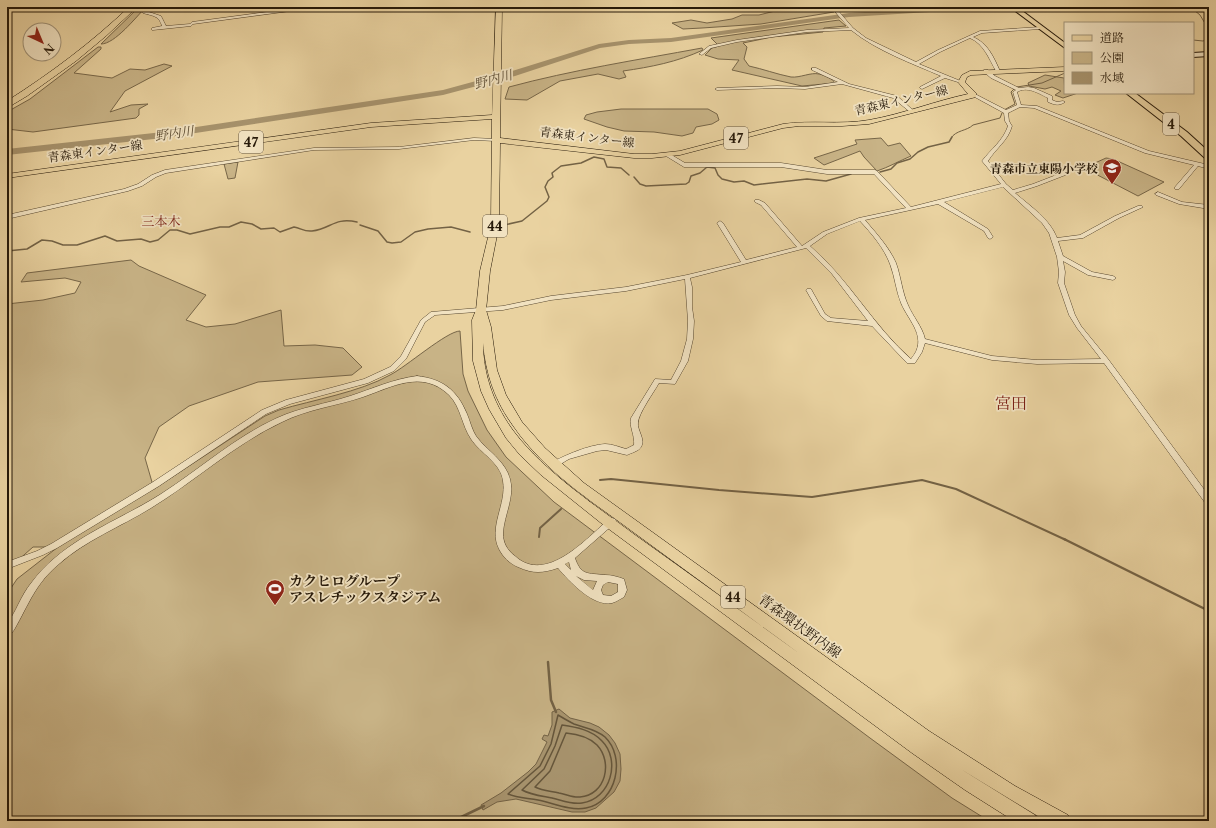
<svg xmlns="http://www.w3.org/2000/svg" width="1216" height="828" font-family="'Libre Caslon Text','Noto Serif JP',serif">
<rect width="100%" height="100%" fill="#e9d2a0"/>
<filter id="stains"><feTurbulence type="fractalNoise" baseFrequency=".005" numOctaves="4"/><feColorMatrix values="0 0 0 0 .2 0 0 0 0 .09 0 0 0 0 .02 0 0 0 .5 -.17"/></filter>
<radialGradient id="worn" r=".72"><stop offset=".6" stop-color="#630" stop-opacity="0"/><stop offset="1" stop-color="#630" stop-opacity=".3"/></radialGradient>
<g fill="#c8b386" stroke="#776648">
<path d="M139,7H146C136,17 115,44 101,44Z"/>
<path d="M814,7H828L834,12L761,24L702,28L683,29L672,23L691,20L707,23L732,19L742,15H759L775,11Z"/>
<path d="M839,20L846,26L824,28L823,32L772,37L743,43L747,47L744,59L749,66C763,69 776,74 791,77C800,78 811,72 819,74C824,75 833,79 835,83L802,86L732,70L739,60L718,59L705,55L712,48L719,46L711,38Z"/>
<path d="M98,47H101V49L74,73L112,78L130,69L145,70L164,64L172,66L125,91L110,112L131,105L148,104L139,109V115L136,118L33,132L7,129V112L30,99Z"/>
<path d="M702,48L703,50C677,62 651,67 623,71L626,77L619,79L598,74L560,81L527,100L505,99L509,87C572,70 637,60 702,48Z"/>
<path d="M1045,75L1064,78L1065,93H1078L1063,98L1055,95L1061,91L1052,87L1045,89L1029,86L1028,83Z"/>
<path d="M621,109H708L717,114L719,120L712,124L696,127L693,133L682,136L654,132L624,131L607,127L584,119L586,115L597,112Z"/>
<path d="M881,138L888,146L900,143L911,156C899,161 889,167 877,171L864,157L860,151L824,165L814,158L857,144L855,140Z"/>
<path d="M1106,158L1113,159L1164,182L1138,196L1084,168Z"/>
<path d="M238,162L235,178L228,179L224,164Z"/>
<path d="M131,260L139,266L206,295L186,320L206,327L235,324L281,310L284,346L315,345L343,348L362,367L352,375L258,382L189,406L159,427L145,458L154,489L265,416L279,410C313,400 360,392 390,375C406,367 447,331 460,331L463,374L468,391L487,430L506,457L554,502L870,738L952,798L989,821H7V594L17,579L58,547H33L7,570V304L43,300L75,293L81,282L65,278L21,282L27,273Z"/>
</g>
<path fill="#a7936d" stroke="#736245" d="M559,709L570,718L590,723L599,727L609,735L615,743L620,754L621,769L620,781L614,792L596,808L585,812H572L516,799L497,802L483,810L481,805L501,793L528,772L536,764L547,742L542,739L544,735L548,736L552,725V712Z"/>
<g fill="none" stroke-linecap="round" stroke-linejoin="round">
<g stroke="#66563b" stroke-width="1.5">
<path d="M558,715C563,718 568,721 574,724C585,728 596,729 605,737C626,757 617,802 586,808C570,811 553,803 538,800C528,798 517,798 508,794L540,766L551,744Z"/>
<path d="M562,725C576,727 592,730 602,741C621,760 611,799 582,803C572,805 561,800 552,798C542,796 531,795 522,790L544,769L555,746Z"/>
<path d="M566,733C577,734 589,737 597,745C613,762 606,795 580,797C573,798 566,794 559,793C551,791 543,791 535,787L550,771Z"/>
</g>
<g stroke="#736245" stroke-width="1">
<path d="M1194,10L1200,15L1209,30"/>
<path d="M1193,40L1203,41L1209,39"/>
<path d="M1017,87L1042,83L1065,73"/>
<path d="M1004,110L1015,104L1011,92L1014,89"/>
<path d="M951,138C956,130 967,131 973,125L1000,118L1002,113"/>
</g>
<g stroke="#736245" stroke-width="1.5">
<path d="M880,172L891,169L897,163L910,159L918,152L928,147L949,142L952,137"/>
<path d="M634,177L640,184L646,186L686,184L689,182L691,176L700,173L707,167L715,168L718,175L722,179L734,182L744,181L754,185L807,179L826,181L851,174"/>
<path d="M360,225L378,231L387,242L392,243L401,242L415,232L428,229L451,227L470,232"/>
<path d="M504,225L522,221L547,201L549,197L545,187L548,181L553,177L552,173L561,166L581,163L594,157L604,159L607,167L621,168L629,175"/>
<path d="M7,251L27,249L42,240L52,241L63,245H77L105,236L117,241L141,239L150,242L158,240L170,230H177L190,234L220,227H229L241,222L252,224L261,229L274,228L280,232L294,227C301,228 304,232 312,231C331,229 334,217 357,222"/>
</g>
<g stroke="#736245" stroke-width="2">
<path d="M600,480L611,479L719,490L812,497L922,480L956,489L1066,540"/>
<path d="M539,537L540,528L561,509"/>
</g>
<g stroke="#736245" stroke-width="2.5">
<path d="M1064,539L1209,611"/>
<path d="M548,662L551,700L556,712"/>
<path d="M453,821L484,806"/>
</g>
<g fill="#a7936d" fill-rule="evenodd">
<path d="M943,7H982L978,9L849,17L671,42L629,44L600,48L515,76L443,95L163,138L7,155V149L163,132L443,90L509,72L599,44L629,40L671,38L849,13Z"/>
<path d="M1158,7L1209,9V13L1162,9Z"/>
</g>
<g stroke="#57472f" stroke-width="1">
<g id="minor">
<path d="M146,7H150L146,11L161,16L166,26L190,24L192,22L304,7H315L313,8L193,24L191,26L153,30H152V28L162,26C159,15 152,16 143,13L142,12Z"/>
<path d="M831,7H835L853,28L866,38L916,62L938,50L980,31L1040,27L1042,28L1040,29L982,33L973,37C988,43 994,58 1000,71L998,72L996,71C989,59 984,44 970,38L940,52L919,64L963,82L961,83L945,78L922,89L920,88V87L941,76C911,63 877,51 851,30L807,32L737,42L711,48L702,55L699,54L709,46L737,40L807,30L849,28Z"/>
<path d="M812,68H816L849,84L897,96L914,111L910,112L893,98L842,84L805,89L777,88L717,90L715,89L717,88L777,86L805,87L838,82L812,70Z"/>
<path d="M984,70H988L995,76L1019,88L1028,87L1034,88L1052,96V100L1057,102L1063,101L1065,102C1059,106 1055,105 1048,102V98C1038,93 1027,86 1017,92L1021,105L1037,106L1149,151L1209,165V169L1198,166L1179,189H1175V187L1194,165L1145,153L1034,108L1020,107L1008,113L1009,121L1012,126C1008,141 996,148 988,161L1006,184L1013,190L1033,184L1064,172H1068V174L1037,186L1015,193C1030,206 1050,219 1057,238L1080,235L1115,216L1138,206H1142L1143,207L1119,218L1083,238L1058,241L1063,256L1092,272L1113,276L1116,278L1113,280L1088,275L1063,261L1065,272L1064,283L1075,315L1081,326L1108,359L1209,496V505L1206,504L1104,363L1037,364L992,360L925,343L922,352L915,363H907L872,326L827,321L821,316L806,290L807,289H811L825,314L831,318L868,321L832,274L806,248L690,278L692,287V307L694,321L693,339L688,361L675,384L659,383C654,392 638,414 638,423C637,430 646,440 641,447C639,451 631,453 627,455L606,450L597,451L569,459L554,468L551,467L550,465L551,463C565,455 589,445 605,444C612,444 619,447 626,449L634,445C635,435 629,427 631,418L655,379L671,380L681,361L687,339L688,321L685,279L626,291L551,300L503,310L435,315L425,322L406,359L394,371L368,383L290,404L266,414L159,486L57,548L43,555L7,569V562L37,551L51,544L153,482L262,410L286,400L364,379L390,367L401,356L421,320L431,312L503,306L551,296L626,287L687,275L741,262L717,223L720,221L723,223L746,260L797,247L761,205L755,202V200H759L765,203L802,246L823,232L859,218L906,208L874,174H827L781,167H684L666,156V154H670L685,163H781L827,170H875L877,171L911,207L1001,184L982,161C991,149 1003,141 1008,126L1005,121L1004,113L971,95L975,94L1006,110L1017,105L1013,92L1016,90L991,78L984,72ZM1003,187L1042,223L1049,233L1057,257L1059,272L1058,283L1069,315L1077,328L1101,359L1037,360L992,356L925,339C922,326 913,317 908,305C902,292 901,277 896,263C889,247 876,233 865,220L938,204L984,231L988,238L990,239L993,237L988,229L944,202ZM860,221C872,234 884,248 890,264C895,277 896,291 901,303C909,322 929,338 911,359C873,326 849,279 810,246L827,234Z"/>
<path d="M474,138L496,139L498,140L496,141L474,140L399,149L314,150L166,173L156,177L142,186L128,191L7,219V215L124,189L138,184L152,175L165,170L314,148L399,147Z"/>
<path d="M1158,192L1182,202L1209,205V209L1179,204L1156,195L1155,194Z"/>
<path d="M417,376C443,379 457,390 467,414C470,421 472,430 476,436C487,451 505,460 510,479C515,497 504,515 503,533C503,543 507,550 515,556C546,585 587,538 609,519L612,518L615,519L616,521L615,523L575,558C581,576 588,573 605,575C612,575 618,577 624,579L627,590L624,597C620,599 616,602 612,603C593,607 569,581 558,568C543,573 533,574 518,567C509,563 503,557 499,549C488,527 507,504 503,481C501,463 480,453 471,439C462,426 461,407 449,395C422,369 392,387 363,397C336,406 308,409 282,422C235,444 195,481 151,508C120,527 86,540 59,564C35,584 29,604 14,630L10,635L7,636C7,621 12,618 18,605C22,597 26,589 32,582C64,539 117,522 161,494C200,469 235,437 277,418C301,407 326,404 350,396C372,389 393,379 417,376ZM569,562L571,570L576,575L565,564ZM576,576L584,580L597,581L593,590ZM608,582L618,584V592L611,596L603,595L601,590L603,585Z"/>
</g>
</g>
<g stroke="#261909" stroke-width="2">
<path id="secondary" d="M1209,52V56L1193,57V53Z"/>
</g>
<g stroke="#261909" stroke-width="1">
<path id="primary" d="M496,7H502L500,138L634,154H652L680,151L783,124C811,120 841,125 869,120C903,114 935,101 968,94L958,82L962,75L970,71L1065,67V71L971,75L967,77L965,82L976,93V97L869,124L842,126H799L783,128L680,155L652,158H634L500,143L499,225L490,271L486,310L491,327L497,370L506,395L522,422L545,448L584,483L929,731L1015,786L1068,815L1070,821H1046L959,768L1035,815L1037,821H1014L965,790L912,753L606,527L541,475L520,455L506,438L489,409L481,391L473,361L472,320L476,310L480,271L491,225L492,119L371,127L7,178V174L371,123L492,115ZM483,343C486,375 495,401 514,427C545,472 593,502 636,534C691,574 745,614 800,654C745,614 690,574 635,535C596,506 544,471 515,433C495,407 483,376 483,343Z"/>
</g>
<g stroke="#261909" stroke-width="2">
<g id="trunk">
<path d="M1010,7H1017L1065,43V48Z"/>
<path d="M1126,93H1135L1187,132L1209,152V160L1206,159L1181,136Z"/>
</g>
</g>
<g stroke="#261909" stroke-width="1">
<path id="motorway" d="M129,7H137L106,36L76,61L27,96L7,108V101C51,73 91,43 129,7Z"/>
</g>
<use href="#minor" fill="#f1e2c1" fill-rule="evenodd"/>
<use href="#secondary" fill="#f1e2c1" fill-rule="evenodd"/>
<use href="#primary" fill="#e9d2a0" fill-rule="evenodd"/>
<use href="#trunk" fill="#e9d2a0" fill-rule="evenodd"/>
<use href="#motorway" fill="#e9d2a0" fill-rule="evenodd"/>
</g>
<defs>
<g id="school-pin" transform="scale(1)"><path d="M0 17L-7.5 6A9.5 9.5 0 1 1 7.5 6Z" fill="#8f2418" stroke="#f1e2c1"/><path d="M0-5L7-2L0 1L-7-2ZM-4 1L0 2.5L4 1V4Q0 6-4 4Z" fill="#fff"/></g>
<g id="stadium-pin" transform="scale(1)"><path d="M0 17L-7.5 6A9.5 9.5 0 1 1 7.5 6Z" fill="#8f2418" stroke="#f1e2c1"/><path d="M0-5a6.5 5 0 1 0 0 10a6.5 5 0 1 0 0-10ZM-3.5-1.8h7v3.6h-7Z" fill="#fff"/></g>
</defs>
<g fill-rule="evenodd">
<use href="#school-pin" x="1112" y="168"/>
<use href="#stadium-pin" x="275" y="589"/>
</g>
<g text-anchor="middle" dominant-baseline="central" stroke-width="3.5" stroke-linejoin="round" paint-order="stroke">
<g font-size="12" fill="#261909" stroke="#f1e2c1">
<text transform="translate(901 100) rotate(-13)">青森東インター線</text>
<text transform="translate(587 137) rotate(7)">青森東インター線</text>
<text transform="translate(95 151) rotate(-8)">青森東インター線</text>
</g>
<g font-size="12" font-weight="bold" fill="#261909" stroke="#f1e2c1" text-anchor="end">
<text x="1098" y="168">青森市立東陽小学校</text>
</g>
<g font-size="13" font-style="italic" fill="#5a4a31" stroke="#f1e2c1">
<text transform="translate(493 79) rotate(-15)">野内川</text>
<text transform="translate(174 133) rotate(-8)">野内川</text>
</g>
<g fill="#f1e2c1" stroke="#635540" stroke-width="1">
<rect x="1163" y="113" width="16" height="22" rx="3"/>
<rect x="724" y="127" width="24" height="22" rx="3"/>
<rect x="239" y="131" width="24" height="22" rx="3"/>
<rect x="483" y="215" width="24" height="22" rx="3"/>
<rect x="721" y="586" width="24" height="22" rx="3"/>
</g>
<g font-size="13" font-weight="bold" fill="#261909">
<text x="1171" y="124">4</text>
<text x="736" y="138">47</text>
<text x="251" y="142">47</text>
<text x="495" y="226">44</text>
<text x="733" y="597">44</text>
</g>
<g font-size="13" fill="#7a1f14" stroke="#f1e2c1">
<text x="161" y="221">三本木</text>
</g>
<g font-size="14" font-weight="bold" fill="#261909" stroke="#f1e2c1" text-anchor="start">
<text x="289" y="581">カクヒログループ<tspan x="289" dy="16">アスレチックスタジアム</tspan></text>
</g>
<g font-size="14" fill="#261909" stroke="#f1e2c1">
<text transform="translate(800 626) rotate(36)">青森環状野内線</text>
</g>
<g font-size="16" fill="#7a1f14" stroke="#f1e2c1">
<text x="1011" y="403">宮田</text>
</g>
</g>
<rect width="1216" height="828" fill="none" stroke="#e9d2a0" stroke-width="24"/>
<rect x="8" y="8" width="1200" height="812" fill="none" stroke="#261909" stroke-width="2"/>
<rect x="12" y="12" width="1192" height="804" fill="none" stroke="#261909"/>
<rect x="1064" y="22" width="130" height="72" fill="#f1e2c1" stroke="#a09277"/>
<rect x="1072" y="35" width="20" height="6" fill="#e9d2a0" stroke="#a09277"/>
<text x="1100" y="42" font-size="12" fill="#261909">道路</text>
<rect x="1072" y="52" width="20" height="12" fill="#c8b386" stroke="#a09277"/>
<text x="1100" y="62" font-size="12" fill="#261909">公園</text>
<rect x="1072" y="72" width="20" height="12" fill="#a7936d" stroke="#a09277"/>
<text x="1100" y="82" font-size="12" fill="#261909">水域</text>
<g transform="translate(42 42) rotate(136)"><circle r="19" fill="#f1e2c1" stroke="#a09277"/>
<path d="M0-3L7 15L0 10L-7 15Z" fill="#8f2418"/>
<text y="-6" font-size="11" font-weight="bold" text-anchor="middle" fill="#261909">N</text>
</g>
<rect width="100%" height="100%" filter="url(#stains)"/>
<rect width="100%" height="100%" fill="url(#worn)"/>
</svg>
